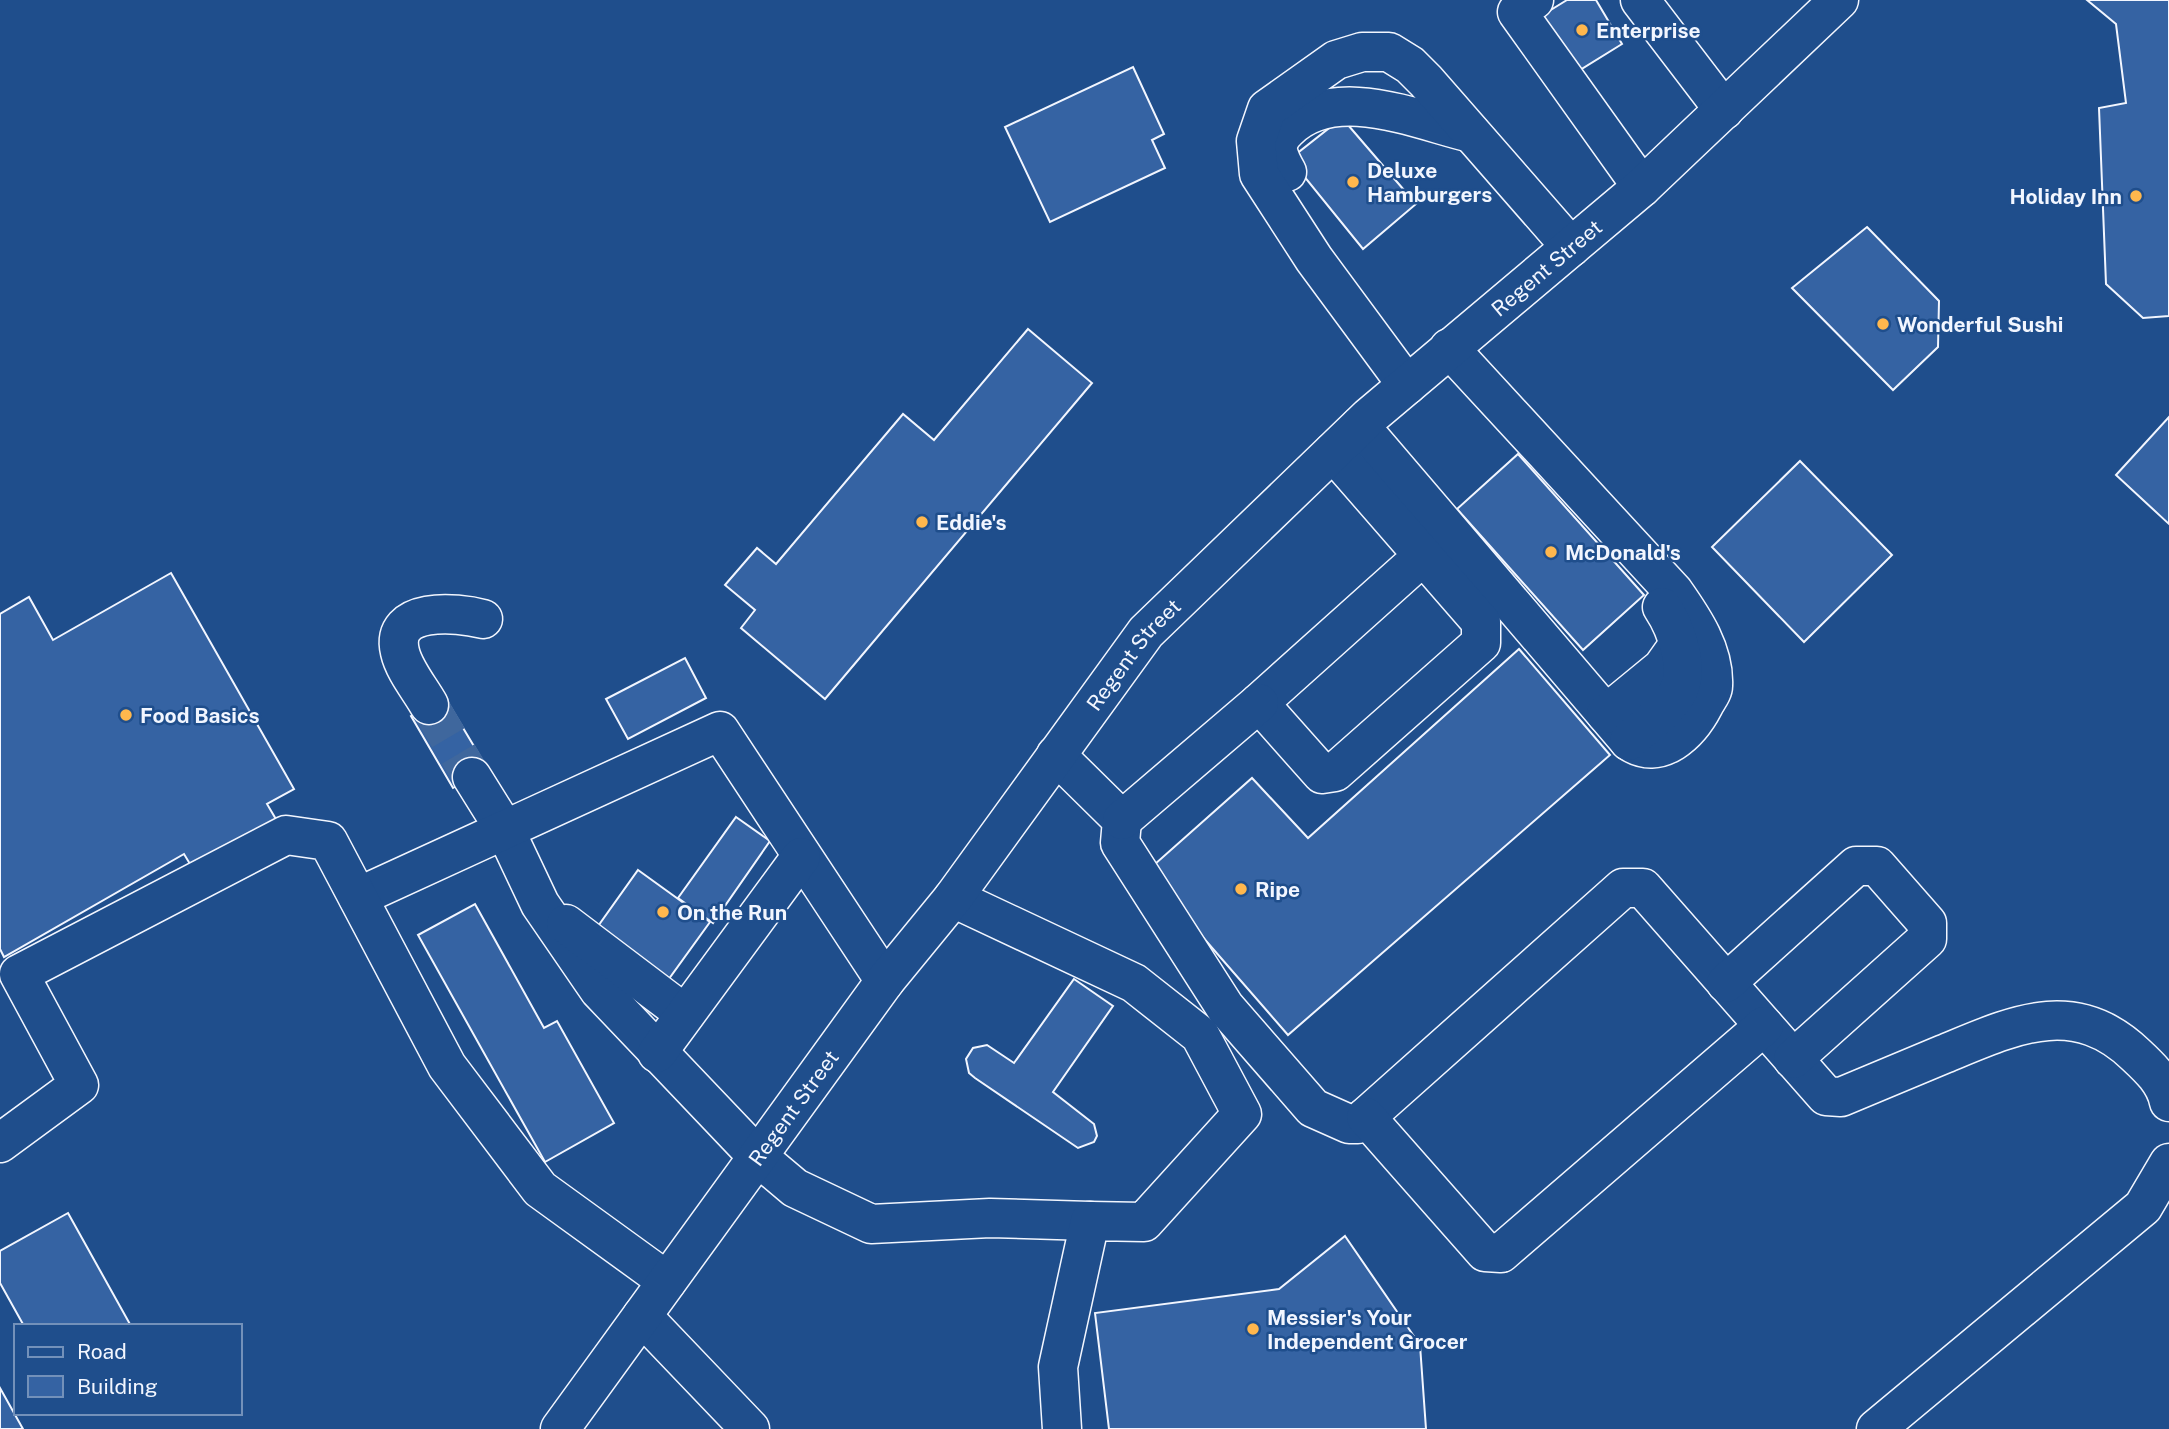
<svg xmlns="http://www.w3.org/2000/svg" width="2169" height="1429" font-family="'Public Sans',sans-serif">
<rect width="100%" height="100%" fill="#1f4e8c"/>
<g fill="#3563a3" stroke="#f2f6ff" stroke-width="2">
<path d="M1567,0H1596L1622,44L1575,73L1541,16Z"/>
<path d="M2087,0H2169V316L2143,318L2106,284L2099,108L2126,103L2116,24Z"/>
<path d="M1133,67L1164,134L1152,140L1165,168L1050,222L1005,127Z"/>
<path d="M1342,118L1416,204L1363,249L1290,159Z"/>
<path d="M1867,227L1939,301L1938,347L1893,390L1792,288Z"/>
<path d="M1028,329L1092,383L825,699L741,628L755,610L725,585L757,548L776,564L903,414L934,440Z"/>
<path d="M2169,417V524L2116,475Z"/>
<path d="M1518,454L1644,595L1583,650L1457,509Z"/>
<path d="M1800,461L1892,555L1804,642L1712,547Z"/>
<path d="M171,573L294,789L267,804L277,821L193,869L184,854L4,957L0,949V614L29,597L53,640Z"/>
<path d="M1519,649L1610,755L1288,1035L1146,872L1252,778L1308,838Z"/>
<path d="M685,658L706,698L628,739L606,699Z"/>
<path d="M444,696L487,768L453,788L411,716Z"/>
<path d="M736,817L770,841L713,923L678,898Z"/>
<path d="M638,870L710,922L663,987L591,936Z"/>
<path d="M475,904L544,1028L557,1021L614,1123L545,1162L418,935Z"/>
<path d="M1074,979L1113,1006L1053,1092L1094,1124L1097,1136L1094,1142L1078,1148L975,1078L969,1073L966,1059L973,1048L987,1045L1014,1063Z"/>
<path d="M68,1213L131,1326H24L0,1283V1251Z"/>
<path d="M1345,1236L1420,1345L1426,1429H1109L1095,1313L1279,1289Z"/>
<path d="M0,1388L23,1429H0Z"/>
</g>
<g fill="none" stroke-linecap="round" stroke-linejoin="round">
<path stroke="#3f679d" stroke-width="38" stroke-dasharray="38 19" stroke-linecap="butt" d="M429,705L472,777"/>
<g stroke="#f2f6ff" stroke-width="41">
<g id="minor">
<path d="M1534,0L1517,12L1642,187"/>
<path d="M1640,0L1724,110"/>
<path d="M1287,172C1278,156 1272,144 1287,130C1333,83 1414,119 1471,133"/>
<path d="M1407,385L1314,259L1259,174L1256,141L1267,109L1336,60L1362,52H1389L1410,65L1426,81L1571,247"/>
<path d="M1360,426L1629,741C1660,763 1690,732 1704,705C1707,699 1713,692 1713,686C1715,651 1693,619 1674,592L1449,348"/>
<path d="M1333,452L1481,622V643L1335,772L1322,774L1259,703L1423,556"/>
<path d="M429,705C420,689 404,670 400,652C389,606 457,612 483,619"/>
<path d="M1606,714L1662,668L1679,644"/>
<path d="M1629,741C1644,727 1665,712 1676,695C1692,671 1676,628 1662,607"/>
<path d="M1056,755L1122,820L1120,843L1225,1007L1313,1108L1349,1124H1358L1623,888H1643L1826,1096L1841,1097C1875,1083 1910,1068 1944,1054C2012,1026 2074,995 2136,1055C2150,1068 2165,1082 2169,1102"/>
<path d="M472,777L505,830L540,904L599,990L757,1156L795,1188L871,1224L990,1218L1090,1221"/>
<path d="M1122,820L1259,703"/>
<path d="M358,897L720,731L885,981"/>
<path d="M953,898L1134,983L1200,1035L1242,1114L1144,1222L1090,1221L1058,1367L1062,1429"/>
<path d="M566,924L685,1014"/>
<path d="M1726,983L1856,866H1877L1927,923V939L1793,1059"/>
<path d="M657,1053L801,857"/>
<path d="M1366,1117L1485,1252L1501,1253L1764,1026"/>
<path d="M0,1143L79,1085L19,974L286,835L328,841L447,1066L540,1189L667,1281"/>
<path d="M642,1316L750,1429"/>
<path d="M1876,1429L2143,1207L2169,1163"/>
</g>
</g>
<g stroke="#f2f6ff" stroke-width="41">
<g id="major">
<path id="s1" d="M560,1429L885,981L953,898L1146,632L1369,417L1642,187L1839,0"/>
</g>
</g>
<use href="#minor" stroke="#1f4e8c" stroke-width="38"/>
<use href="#major" stroke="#1f4e8c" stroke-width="38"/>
</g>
<g fill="#ffb74d" stroke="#1f4e8c" stroke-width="2.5">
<circle cx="1582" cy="30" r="7"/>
<circle cx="1353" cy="182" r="7"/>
<circle cx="2136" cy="196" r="7"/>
<circle cx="1883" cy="324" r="7"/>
<circle cx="922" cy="522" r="7"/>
<circle cx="1551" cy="552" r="7"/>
<circle cx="126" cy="715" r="7"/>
<circle cx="1241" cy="889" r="7"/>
<circle cx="663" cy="912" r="7"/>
<circle cx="1253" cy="1329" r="7"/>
</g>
<g text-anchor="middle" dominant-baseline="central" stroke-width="5" stroke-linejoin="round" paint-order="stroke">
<g font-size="21" font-weight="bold" fill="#f2f6ff" stroke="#1f4e8c" text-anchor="start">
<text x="1596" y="30">Enterprise</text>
<text x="1367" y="170">Deluxe<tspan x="1367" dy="24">Hamburgers</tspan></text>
<text x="2122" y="196" text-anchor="end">Holiday Inn</text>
<text x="1897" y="324">Wonderful Sushi</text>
<text x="936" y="522">Eddie's</text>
<text x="1565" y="552">McDonald's</text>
<text x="140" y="715">Food Basics</text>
<text x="1255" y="889">Ripe</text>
<text x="677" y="912">On the Run</text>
<text x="1267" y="1317">Messier's Your<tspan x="1267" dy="24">Independent Grocer</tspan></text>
</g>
<g font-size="21" fill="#f2f6ff" stroke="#1f4e8c">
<text stroke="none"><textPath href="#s1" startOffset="1531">Regent Street</textPath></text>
<text stroke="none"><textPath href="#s1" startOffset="964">Regent Street</textPath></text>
<text stroke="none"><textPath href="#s1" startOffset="397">Regent Street</textPath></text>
</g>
</g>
<rect x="14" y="1324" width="228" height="91" fill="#1f4e8c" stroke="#7391ba" stroke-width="2"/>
<rect x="28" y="1347" width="35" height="10" fill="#1f4e8c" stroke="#7391ba" stroke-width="2"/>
<text x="77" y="1359" font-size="21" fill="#f2f6ff">Road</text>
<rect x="28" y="1376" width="35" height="21" fill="#3563a3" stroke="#7391ba" stroke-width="2"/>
<text x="77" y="1394" font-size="21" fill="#f2f6ff">Building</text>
</svg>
